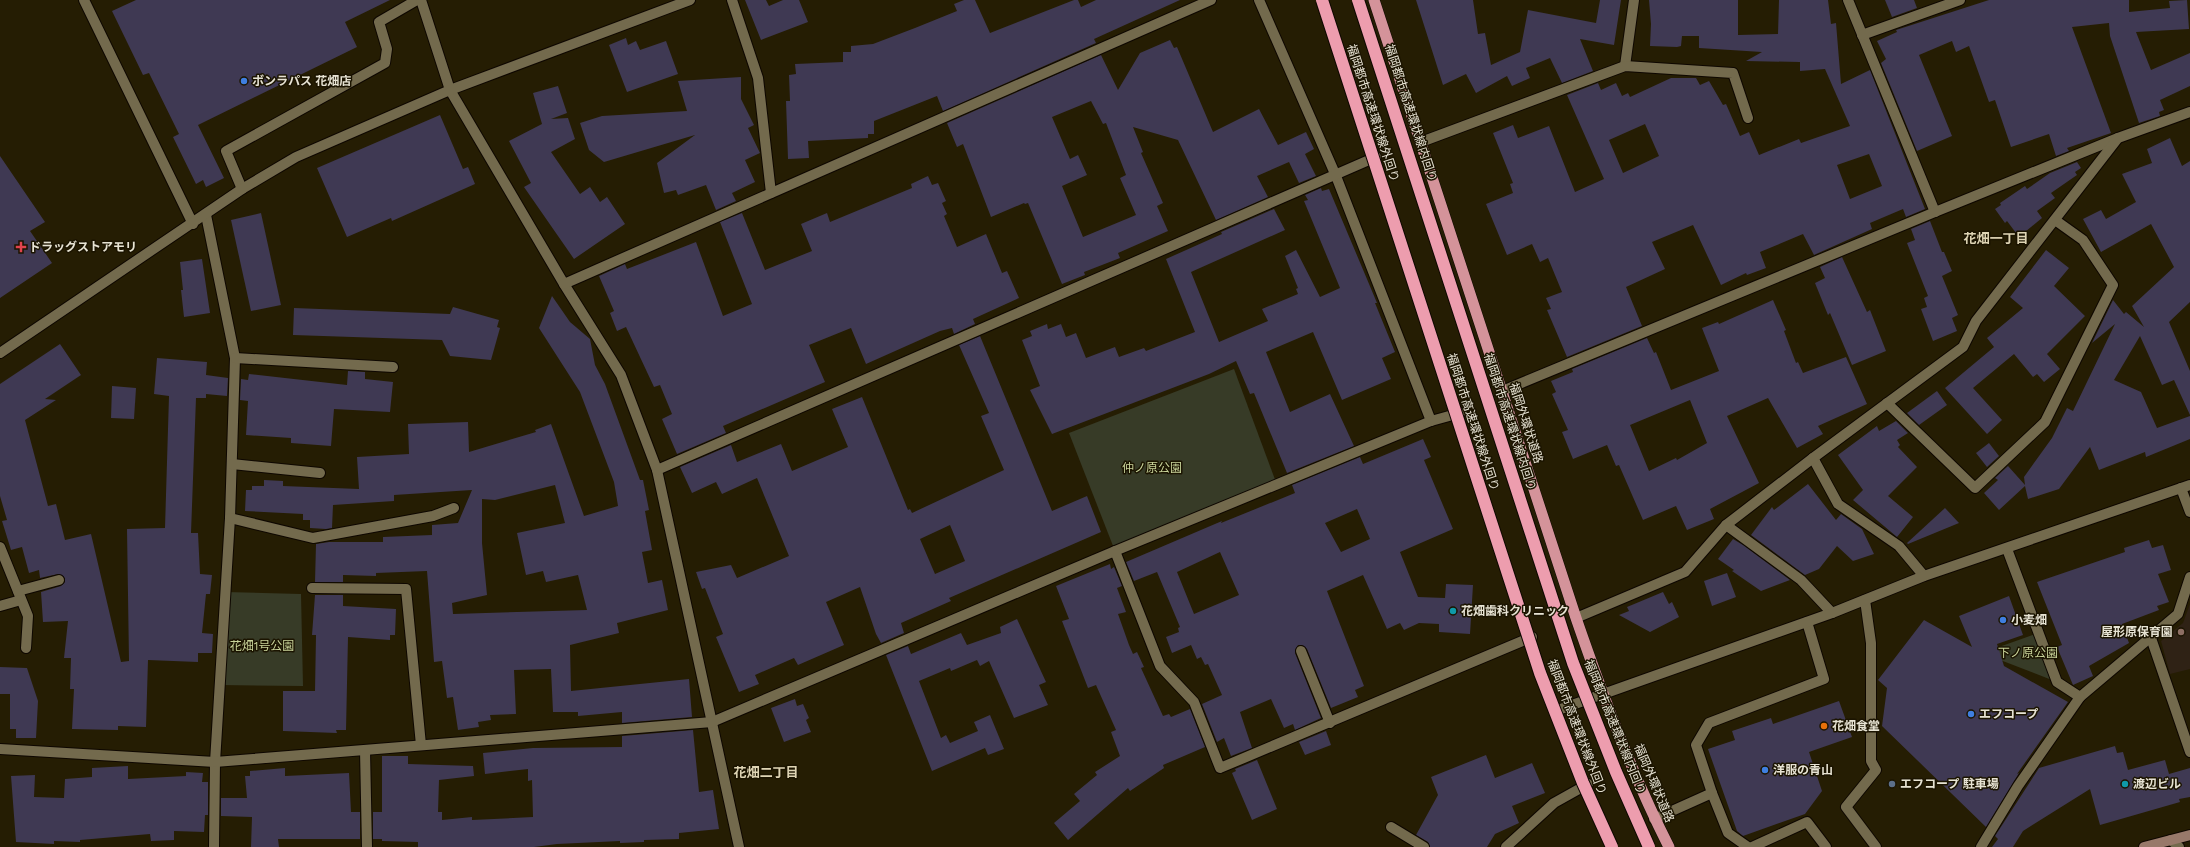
<svg xmlns="http://www.w3.org/2000/svg" width="2190" height="847" font-family="'Work Sans','Noto Sans JP',sans-serif">
<rect width="100%" height="100%" fill="#251d03"/>
<path fill="#2f2215" d="M2190,604V669L2170,674L2161,641L2183,623Z"/>
<g fill="#373b27">
<path d="M1234,369L1277,485L1115,551L1069,433Z"/>
<path d="M225,592L301,594L303,686L220,685Z"/>
<path d="M2038,633L2057,682L1982,653Z"/>
</g>
<g fill="#3f3953" fill-rule="evenodd">
<path d="M136,0H390L345,22L357,47L198,125L224,178L206,187L203,180L196,184L173,137L179,134L149,73L143,75L112,11Z"/>
<path d="M745,0H766L769,6L783,0H799L808,22L761,40Z"/>
<path d="M964,0H975L990,33L1074,0H1078L1081,7L1096,0H1180L1094,39L1096,43L943,111L937,96L874,121V134H868V138L808,141L809,158L788,159L786,101H790L789,75L796,74L795,64L843,62V52H851V46L873,44L915,28L957,11L954,4Z"/>
<path d="M1416,0H1473L1478,34L1485,33L1491,65L1520,52L1528,10L1596,23L1600,0H1621L1614,45L1580,39L1593,71L1562,83L1550,58L1526,68L1530,78L1512,86L1507,76L1476,93L1466,74L1443,85Z"/>
<path d="M1649,0H1738V35L1778,34L1779,0H1828L1831,24L1836,23L1841,84L1870,70L1925,209L1906,217L1903,209L1870,223L1872,229L1814,255L1803,234L1760,252L1766,268L1747,275L1746,273L1721,285L1693,225L1652,242L1665,269L1626,287L1642,326L1567,357L1547,310L1551,309L1546,298L1562,292L1548,258L1540,262L1532,244L1507,255L1486,204L1513,193L1510,184L1513,183L1493,133L1513,125L1518,138L1549,126L1575,192L1604,179L1567,95L1598,83L1601,90L1616,83L1622,96L1628,93L1630,97L1671,78H1696L1700,85L1709,81L1723,105L1726,104L1740,136L1749,132L1759,155L1799,139L1801,143L1850,126L1825,69L1800,71V62L1746,61L1762,52L1699,48V36H1682L1681,46L1677,47L1650,46L1651,24ZM1645,124L1659,156L1623,173L1609,140ZM1869,154L1882,186L1850,199L1837,165Z"/>
<path d="M1885,0H1914L1917,8L1892,17Z"/>
<path d="M1989,0H2129V12L2170,8L2169,1L2187,0L2189,29L2136,32L2151,70L2190,53V86L2160,100L2164,110L2159,112L2160,116L2139,123L2110,36L2109,23L2072,27L2111,133L2067,148L2069,151L2056,156L2049,134L2011,147L1995,100L1989,102L1969,46L1956,52L1952,41L1919,55L1952,136L1917,151L1881,63L1886,59L1877,41L1897,32L1896,30Z"/>
<path d="M626,38L628,45L636,41L640,50L666,41L678,74L627,92L609,45Z"/>
<path d="M1170,40L1174,48L1177,47L1213,132L1259,109L1278,145L1306,132L1314,149L1305,154L1316,176L1299,183L1289,162L1257,176L1268,197L1216,220L1178,140L1133,127L1143,152L1141,153L1163,203L1157,206L1168,231L1118,253L1120,258L1084,272L1085,275L1062,284L1028,203L1025,204L1024,203L991,217L963,144L957,147L947,123L1101,55L1118,90L1140,53ZM1091,101L1103,124L1106,123L1126,175L1120,178L1136,215L1083,237L1062,186L1087,175L1078,155L1070,159L1052,117Z"/>
<path d="M741,77V99L754,125L748,128L760,153L745,160L755,182L732,193L736,201L716,210L706,185L678,195L676,190L664,193L657,163L695,135L604,162L589,150L580,123L602,116L687,111L678,81Z"/>
<path d="M558,86L567,113L551,119L568,118L575,139L551,152L580,194L590,187L600,202L607,197L625,224L574,259L524,187L531,183L509,141L542,124L533,93Z"/>
<path d="M440,115L463,169L468,167L475,184L392,221L391,218L347,237L317,168Z"/>
<path d="M2170,138L2182,166L2190,161V302L2169,322L2190,371V415L2174,380L2162,385L2140,336L2114,380L2141,392L2157,428L2190,416V439L2146,457L2145,452L2099,470L2090,447L2059,489L2028,499L2025,486L1999,510L1984,493L1998,480L1995,478L2008,466L2025,485L2024,477L2052,438L2067,408L2073,411L2115,324L2092,343L2113,300L2124,314L2126,312L2144,327L2132,306L2174,267L2151,224L2101,252L2083,219L2101,210L2106,219L2136,202L2122,174L2152,163L2147,149Z"/>
<path d="M0,156L45,222L30,231L52,263L0,298Z"/>
<path d="M2077,162L2081,168L2075,172L2077,175L2051,193L2055,198L2037,211L2042,218L2019,237L2007,221L2005,223L1995,209L2001,205L2000,203L2025,186L2027,189L2050,173Z"/>
<path d="M928,176L932,185L938,183L946,201L942,203L947,214L944,216L957,247L986,234L1002,273L1007,271L1019,298L973,319L975,324L954,334L952,328L940,331L866,364L851,328L809,345L825,382L723,426L726,433L677,454L662,419L672,414L660,385L654,387L626,327L617,331L610,313L614,311L599,276L625,264L627,269L696,242L723,316L752,304L720,222L742,213L765,270L812,251L801,224L827,213L830,222L912,188L911,184Z"/>
<path d="M1321,188L1322,191L1329,189L1364,272L1377,303H1375L1395,352L1382,358L1391,379L1342,400L1313,332L1266,352L1290,412L1330,394L1354,446L1287,473L1254,393L1250,394L1236,361L1209,374L1052,434L1030,390L1040,386L1022,340L1032,336L1030,331L1047,324L1048,329L1061,324L1066,337L1076,333L1086,358L1115,347L1119,357L1144,348L1146,351L1195,332L1166,259L1222,234L1221,232L1274,209L1285,230L1191,272L1219,342L1268,321L1262,309L1298,294L1296,289L1298,288L1285,256L1296,250L1320,297L1340,288L1304,201L1308,200L1305,195Z"/>
<path d="M261,213L281,305L251,311L231,220Z"/>
<path d="M1930,221L1942,252H1944L1952,271L1942,276L1958,315L1952,318L1957,331L1933,341L1921,309L1927,307L1924,298L1928,296L1907,243L1915,240L1911,229Z"/>
<path d="M2046,250L2069,268L2054,286L2085,316L2047,354L2060,369L2044,382L2037,374L2033,377L2014,354L1973,388L2002,420L1987,434L1945,388L1994,347L1987,338L2023,308L2010,297Z"/>
<path d="M1842,257L1867,312L1870,310L1886,351L1852,365L1830,313L1828,315L1815,283L1825,278L1820,267Z"/>
<path d="M202,259L210,313L184,317L181,290H183L180,262Z"/>
<path d="M552,296L570,322L590,339L595,365L605,384L640,480H643L649,510L645,511L652,550L642,552L648,583L662,580L668,610L617,623L619,633L570,645L571,691L689,679L692,717L622,723V712L578,716V712H553L551,669L514,670L516,714L490,715L491,720L478,722L479,727L458,730L453,697L447,698L442,661L434,662L427,571L376,573V576L343,575V582H315L316,544L329,542H383V537L432,535V525L458,523L472,490L394,495V501L333,505L332,528L326,529L310,528V520H303V514L245,511L246,490H252V486H264V480L283,481V486L359,489L357,457L409,454L408,424L468,422L469,452L536,432L535,430L551,424L584,516L618,506L614,482L580,392L539,328ZM555,485L565,523L517,533L526,575L543,571L546,582L578,575L587,610L453,614L452,603L487,595L482,543V499L495,500Z"/>
<path d="M1773,300L1786,330L1784,331L1796,363L1798,362L1803,373L1846,357L1867,404L1818,426L1823,434L1797,448L1768,398L1727,416L1759,483L1710,509L1714,519L1687,530L1676,506L1643,520L1619,465L1616,466L1607,445L1573,459L1562,432L1568,430L1552,394L1556,392L1551,381L1573,372L1572,369L1647,338L1654,353L1656,352L1671,390L1719,371L1702,328L1718,322L1719,324ZM1690,400L1707,443L1677,460L1676,458L1649,471L1630,425Z"/>
<path d="M453,307L499,320L497,327L500,328L491,360L450,356L442,340L293,335L294,308L450,314Z"/>
<path d="M980,336L1052,511L1087,496L1101,532L949,598L951,601L901,623L904,633L881,643L876,634L860,587L826,602L844,645L798,665L794,658L755,675L759,684L739,692L716,637L723,634L705,588L702,589L696,572L731,565L737,578L789,556L757,478L722,494L716,482L692,493L680,467L731,445L737,462L781,444L792,471L848,447L832,409L862,397L908,510L910,509L912,513L1004,470L981,416L989,413L959,345ZM950,525L965,561L935,574L920,539Z"/>
<path d="M60,344L81,375L45,399L56,400L25,420L48,506L56,504L65,540L91,534L121,662L129,661L127,529L165,528L169,396L154,394L157,358L207,362L206,375L228,378L227,396L206,394V398H196L191,533H198L200,574L212,575L210,594H206L202,633L213,634L212,653H198V662L148,660L146,727L118,726V730L72,729L74,689H70L71,658H64L68,621L43,622L41,592L61,586L65,582V578L58,574L40,578L39,570L29,573L22,547L11,550L2,521L7,520L0,496V384Z"/>
<path d="M348,371L365,372V379L393,382L390,412L334,409L331,446L291,443V438L246,435L248,401L240,400L241,379L248,380L249,374L347,385Z"/>
<path d="M112,386L136,388L134,419L111,418Z"/>
<path d="M1937,391L1947,405L1919,425L1907,413Z"/>
<path d="M1896,421L1908,433L1897,440L1900,445L1898,447L1917,467L1888,496L1913,517L1897,537L1853,500L1863,490L1838,455L1877,426L1879,431Z"/>
<path d="M1423,439L1431,457L1424,460L1453,529L1400,552L1418,597L1445,598L1446,584L1473,585L1470,634L1439,632V624L1419,623L1404,630L1400,623L1387,629L1363,575L1327,591L1364,686L1355,690L1358,697L1331,708L1307,649L1302,645H1298L1295,650V653L1321,718L1295,730L1293,724L1284,728L1271,699L1240,712L1252,748L1231,756L1224,738L1217,742L1202,704L1222,695L1208,664L1205,665L1201,657L1197,659L1191,645L1172,653L1166,637L1179,632L1178,628L1180,627L1157,572L1134,581L1126,562L1222,521L1221,523L1295,493L1292,485L1360,457L1363,464ZM1357,509L1370,539L1341,552L1325,523ZM1220,552L1239,595L1194,614L1177,572Z"/>
<path d="M1989,443L1999,456L1987,467L1976,453Z"/>
<path d="M1808,484L1836,520L1841,514L1862,529L1874,554L1853,561L1837,546L1819,569L1805,575L1751,535L1772,507L1774,510Z"/>
<path d="M1945,508L1959,523L1908,544L1907,543Z"/>
<path d="M1733,539L1743,545L1790,580L1761,591L1732,571L1734,570L1718,559Z"/>
<path d="M2149,540L2152,548L2163,545L2171,570L2158,574L2169,602L2157,606L2159,610L2122,624L2129,643L2089,666L2093,676L2073,685L2057,647L2062,645L2037,582L2125,552L2124,548Z"/>
<path d="M1110,564L1111,569L1114,567L1122,586L1117,588L1126,612L1118,614L1129,645L1133,654L1137,652L1144,667L1141,668L1163,716L1169,714L1171,717L1190,709L1205,747L1163,765L1164,768L1130,791L1128,788L1068,840L1054,823L1080,801L1074,794L1097,775L1095,772L1120,756L1111,732L1116,730L1096,685L1088,688L1062,621L1069,619L1056,586Z"/>
<path d="M1727,573L1736,597L1712,606L1704,581Z"/>
<path d="M1663,592L1669,604L1672,602L1679,617L1650,632L1619,615L1629,611L1627,607Z"/>
<path d="M315,595H343V606L396,609L395,635H390V640L348,637L346,730H336L337,733L283,731V691H315L316,635H312Z"/>
<path d="M2009,596L2023,635L1997,644L2004,666L2068,702L2017,774L2019,773L1986,827L1882,726L1887,688L1878,680L1924,620L1972,647L1959,616Z"/>
<path d="M1017,619L1046,682L1039,685L1048,705L1014,718L989,661L980,666L977,660L951,671L950,668L919,681L941,738L946,735L950,743L978,731L974,722L990,715L1004,749L988,755L985,748L932,771L886,655L908,646L911,654L961,633L967,645L1001,633L1000,627Z"/>
<path d="M0,667L27,668L38,701L36,738H16V729H10V694H0Z"/>
<path d="M795,699L797,706L803,704L809,718L806,720L811,732L784,742L771,708Z"/>
<path d="M1839,701L1852,737L1809,752L1822,791L1805,814L1743,836L1737,831L1708,749L1735,740L1732,731L1771,718L1773,724Z"/>
<path d="M693,730L699,792L713,790L719,829L679,833V839L644,840V842L620,843V841L557,844L534,847H418V842L382,841V839H373V812H382V756H408V764L473,766L474,776L439,780L438,812H442V820L472,817V820L533,817L532,780L528,781V769L485,774L483,753L533,748L622,747V736Z"/>
<path d="M1326,731L1331,745L1305,755L1299,742Z"/>
<path d="M2115,746L2117,753L2123,752L2128,770L2165,760L2169,774L2190,768V797L2179,799L2180,802L2100,825L2090,789L2023,831L2013,847H1992L1998,839L1995,836L2039,768Z"/>
<path d="M1486,755L1495,778L1532,763L1545,793L1512,806L1519,823L1495,834L1487,847H1430L1428,842L1416,835L1438,795L1431,777Z"/>
<path d="M1257,760L1277,809L1252,820L1232,773L1236,771L1235,769Z"/>
<path d="M128,766V779L186,776V772L203,773L202,782H208V815H205L204,832L174,831V840L151,841L150,834L80,840V842L54,841V844L16,842L11,776L35,775L34,797L64,798L65,779L92,777V768Z"/>
<path d="M285,768V776L349,773L351,812H360V839H278L279,847H251L252,817L221,816V798H247L245,776H250V771Z"/>
</g>
<g fill="none" stroke-linecap="round" stroke-linejoin="round">
<g stroke="#0e0700" stroke-width="12">
<g id="service">
<path d="M242,189L226,151L385,63L387,49L379,22L417,0"/>
<path d="M1865,600L1871,643V761L1876,770L1846,807L1876,847"/>
<path d="M1712,793L1696,745L1709,723L1824,679L1807,622"/>
<path d="M1654,819L1712,793L1728,833L1748,847"/>
<path d="M1752,847L1807,822L1826,847"/>
</g>
</g>
<g stroke="#0e0700" stroke-width="12">
<g id="minor">
<path d="M84,0L193,224"/>
<path d="M421,0L450,90L564,284L621,375L657,470L739,847"/>
<path d="M732,0L758,78L771,193"/>
<path d="M1259,0L1336,176L1431,421"/>
<path d="M1848,0L1935,212"/>
<path d="M1862,35L1960,0"/>
<path d="M1625,66L1634,0"/>
<path d="M1421,142L1625,66L1733,73L1748,118"/>
<path d="M206,215L235,358L230,518L215,762L214,847"/>
<path d="M564,284L1211,0"/>
<path d="M235,358L393,367"/>
<path d="M1502,391L1935,212L2118,138"/>
<path d="M1887,403L1975,488L2045,422L2113,285L2083,240L2055,220"/>
<path d="M1813,458L1838,504L1899,546L1924,576"/>
<path d="M232,464L320,473"/>
<path d="M657,470L1376,157"/>
<path d="M2181,488L2190,512"/>
<path d="M230,518L313,538L433,516L454,508"/>
<path d="M1726,525L1801,580L1832,613"/>
<path d="M0,547L28,616L26,648"/>
<path d="M1115,551L1431,421L1460,413"/>
<path d="M312,588L406,589L421,745"/>
<path d="M18,591L59,580"/>
<path d="M0,606L21,600"/>
<path d="M1576,618L1685,572L1726,525L1813,458L1963,347L1976,321L2118,138L2190,112"/>
<path d="M2151,638L2190,752"/>
<path d="M1301,651L1330,723"/>
<path d="M2080,697L2178,614L2190,577"/>
<path d="M0,749L215,762L712,722L1115,551L1160,666L1194,702L1220,768L1532,637"/>
<path d="M365,750L367,847"/>
<path d="M1391,827L1424,847"/>
<path d="M2171,840L2179,847"/>
<path d="M1506,847L1554,803L1588,784"/>
<path d="M1981,847L2018,786L2080,697L2057,682L2007,549"/>
</g>
</g>
<g stroke="#0e0700" stroke-width="12">
<g id="tertiary">
<path d="M0,353L242,189L296,157L450,90L690,0"/>
<path d="M1558,710L1832,613L1924,576L2190,485"/>
</g>
</g>
<g stroke="#0e0700" stroke-width="12">
<path id="secondary" d="M2144,847L2190,835"/>
</g>
<g stroke="#0e0700" stroke-width="12">
<path id="trunk" d="M1374,0L1576,618C1603,696 1632,774 1669,847"/>
</g>
<use href="#service" stroke="#736a4d" stroke-width="10"/>
<use href="#minor" stroke="#736a4d" stroke-width="10"/>
<use href="#tertiary" stroke="#736a4d" stroke-width="10"/>
<use href="#secondary" stroke="#98796a" stroke-width="10"/>
<use href="#trunk" stroke="#d4939a" stroke-width="11"/>
<g stroke="#0e0700" stroke-width="14" stroke-linecap="butt">
<g id="motorway-bridge">
<path d="M1322,0L1540,673L1583,783L1612,847"/>
<path d="M1358,0L1573,663L1616,772L1649,847"/>
</g>
</g>
<use href="#motorway-bridge" stroke="#ed9dae" stroke-width="12"/>
</g>
<g fill="#3f7fe0" stroke="#1b1400" stroke-width="1.5">
<circle cx="244" cy="81" r="4"/>
<circle cx="2003" cy="620" r="4"/>
<circle cx="1971" cy="714" r="4"/>
<circle cx="1765" cy="770" r="4"/>
</g>
<path fill="#e0444e" stroke="#1b1400" stroke-width="1.5" d="M19 241h4v4h4v4h-4v4h-4v-4h-4v-4h4z"/>
<g fill="#0f9aa8" stroke="#1b1400" stroke-width="1.5">
<circle cx="1453" cy="611" r="4"/>
<circle cx="2125" cy="784" r="4"/>
</g>
<circle fill="#8d6e63" stroke="#1b1400" stroke-width="1.5" cx="2181" cy="632" r="4"/>
<circle fill="#e8710a" stroke="#1b1400" stroke-width="1.5" cx="1824" cy="726" r="4"/>
<circle fill="#5c6f8a" stroke="#1b1400" stroke-width="1.5" cx="1892" cy="784" r="4"/>
<g text-anchor="middle" dominant-baseline="central" stroke-width="3" stroke-linejoin="round" paint-order="stroke">
<g font-size="12" font-weight="bold" fill="#e7e3d3" stroke="#1b1400" text-anchor="start">
<text x="252" y="81">ボンラパス 花畑店</text>
<text x="29" y="247">ドラッグストアモリ</text>
<text x="1461" y="611">花畑歯科クリニック</text>
<text x="2011" y="620">小麦畑</text>
<text x="2173" y="632" text-anchor="end">屋形原保育園</text>
<text x="1979" y="714">エフコープ</text>
<text x="1832" y="726">花畑食堂</text>
<text x="1773" y="770">洋服の青山</text>
<text x="1900" y="784">エフコープ 駐車場</text>
<text x="2133" y="784">渡辺ビル</text>
</g>
<g font-size="12" fill="#e7e3d3" stroke="#1b1400">
<text transform="translate(1373 113) rotate(72)">福岡都市高速環状線外回り</text>
<text transform="translate(1411 113) rotate(72)">福岡都市高速環状線内回り</text>
<text transform="translate(1473 422) rotate(72)">福岡都市高速環状線外回り</text>
<text transform="translate(1510 422) rotate(72)">福岡都市高速環状線内回り</text>
<text transform="translate(1526 423) rotate(72)">福岡外環状道路</text>
<text transform="translate(1577 727) rotate(69)">福岡都市高速環状線外回り</text>
<text transform="translate(1615 727) rotate(68)">福岡都市高速環状線内回り</text>
<text transform="translate(1654 783) rotate(67)">福岡外環状道路</text>
</g>
<g font-size="12" fill="#c9d49a" stroke="#1b1400">
<text x="1152" y="468">仲ノ原公園</text>
<text x="262" y="646">花畑1号公園</text>
<text x="2028" y="653">下ノ原公園</text>
</g>
<g font-size="13" font-weight="bold" fill="#ded4b4" stroke="#1b1400">
<text x="1996" y="238">花畑一丁目</text>
<text x="766" y="772">花畑二丁目</text>
</g>
</g>
</svg>
